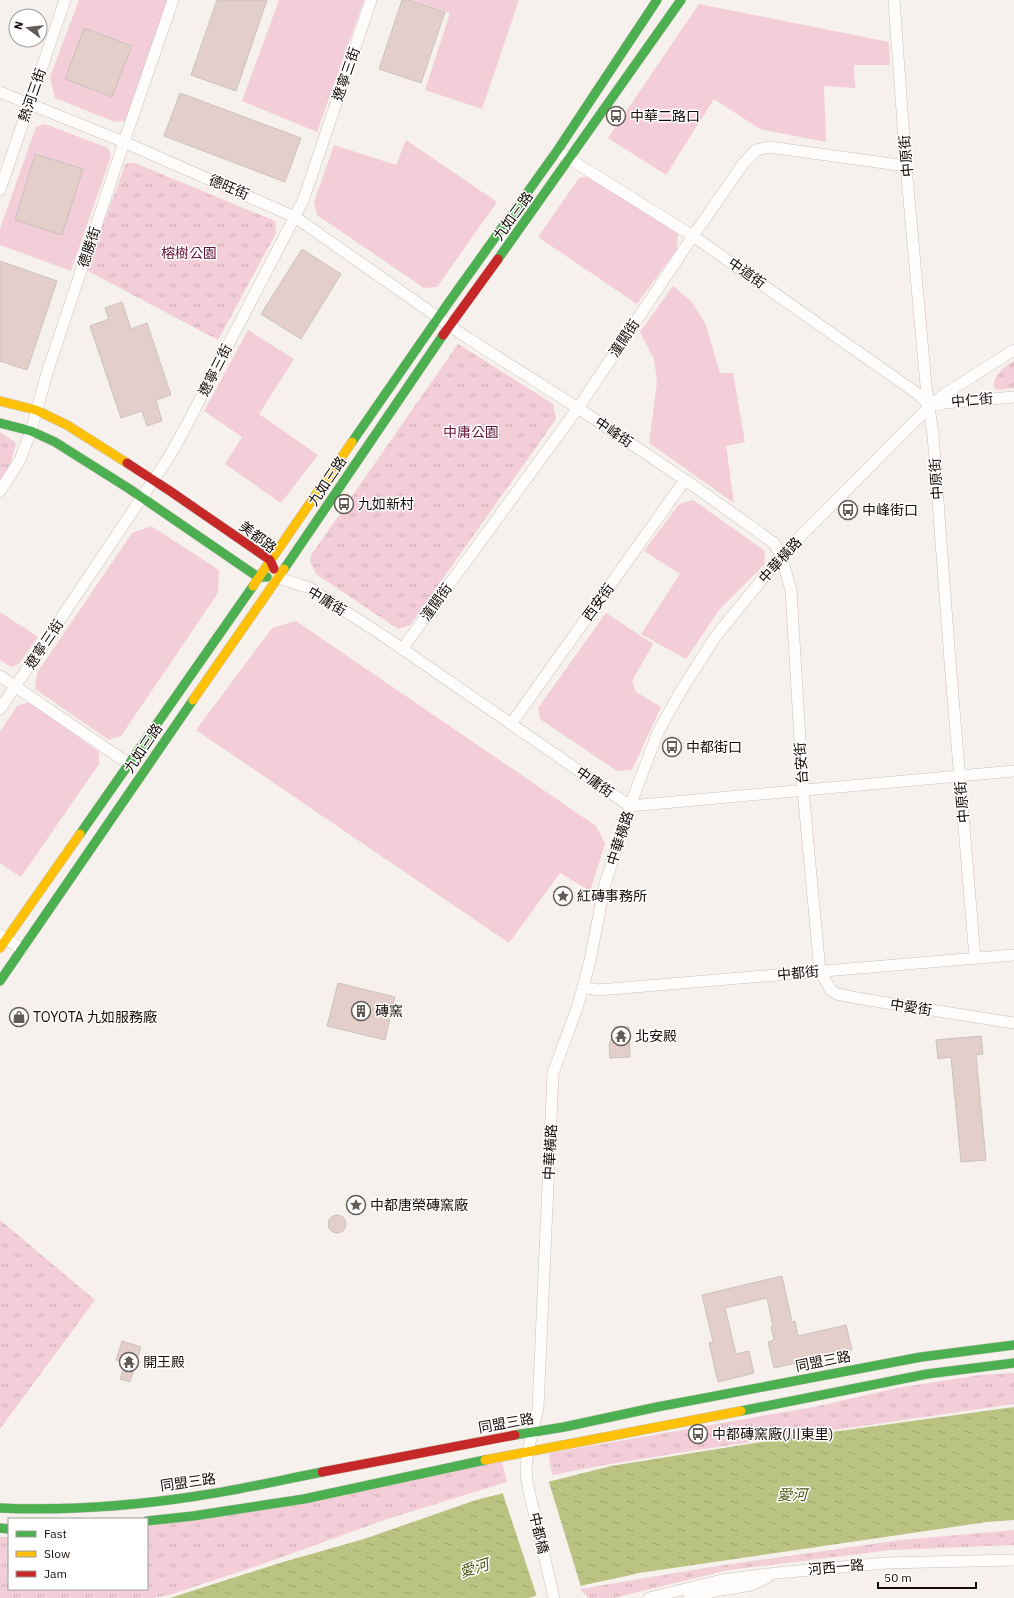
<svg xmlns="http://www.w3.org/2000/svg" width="1014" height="1598" font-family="'IBM Plex Sans','Noto Sans TC',sans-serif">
<defs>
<pattern id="park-tufts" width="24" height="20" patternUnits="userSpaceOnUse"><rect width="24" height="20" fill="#f3cdd7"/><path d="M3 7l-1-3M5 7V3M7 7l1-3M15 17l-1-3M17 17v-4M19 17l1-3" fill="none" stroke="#cfafb7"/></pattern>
<pattern id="water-ripples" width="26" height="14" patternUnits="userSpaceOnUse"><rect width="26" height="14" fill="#bac381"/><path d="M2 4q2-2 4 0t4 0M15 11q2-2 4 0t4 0" fill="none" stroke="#9fa66e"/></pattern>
</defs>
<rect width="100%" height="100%" fill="#f7f1ed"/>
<g fill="#f3cdd7">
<path d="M79,0H169L126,121L115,122L55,98L50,77Z"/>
<path d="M279,0H364L317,132L242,101Z"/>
<path d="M412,0H519L482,109L425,90L450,13Z"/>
<path d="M699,4L889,42L890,65H854L855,88L824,86L826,142L760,129L714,99L666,175L608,138Z"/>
<path d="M45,124L108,148L111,156L71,271L0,245V229L36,127Z"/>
<path d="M406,140L497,202L437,287L424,288L317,215L314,202L334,145L396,165Z"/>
<path d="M589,176L678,234L677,249L637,304L538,237L579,178Z"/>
<path d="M673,286L692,302L706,325L720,373H733L745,442L726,446L734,503L649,443L657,382L654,359L640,332Z"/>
<path d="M248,330L294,359L259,414L318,455L281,503L225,464L242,437L204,411Z"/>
<path d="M693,500L765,551L764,565L719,610L686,659L641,634L680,574L644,551L679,504Z"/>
<path d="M151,526L219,570L218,593L121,736L109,740L35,689L37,673L132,533Z"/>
<path d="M0,612L38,637L19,664L11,667L0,660Z"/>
<path d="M606,613L653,644L632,681L636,692L661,707L632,770L617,771L540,719L538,708Z"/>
<path d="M296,621L596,826L605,844L590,891L560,873L509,943L196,730L272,628Z"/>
<path d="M29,702L99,752V764L21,877L0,863V732L17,706Z"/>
</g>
<g fill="url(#park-tufts)">
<path d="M128,163H135L275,221L276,233L218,340L86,270L123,171L125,164Z"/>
<path d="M458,344L553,404L556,419L410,625L398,629L316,574L310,561L311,555Z"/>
<path d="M1014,361V388L997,390L993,386C996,373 1003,368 1014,361Z"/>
<path d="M0,432L16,443L10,465L0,481Z"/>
<path d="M0,1220L95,1300L0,1429Z"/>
<path d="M1014,1373V1404L703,1449L610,1464L552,1475L549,1457L550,1453L814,1407L897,1388L980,1375Z"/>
<path d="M502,1462L507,1482L387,1519L260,1565L169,1595L154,1598H0V1537H9V1589H147V1527Z"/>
<path d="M1014,1530V1545L890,1550L729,1570L613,1598H588L580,1589L717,1566L901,1540Z"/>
</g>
<path fill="url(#water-ripples)" d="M1014,1407V1520L987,1522L639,1573C602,1582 564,1588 528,1598H170L283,1562L364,1539L476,1500L611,1466L774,1440Z"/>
<path fill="#f7f1ed" d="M548,1479L581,1587L560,1591L537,1597L502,1491Z"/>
<g fill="#e3ceca" stroke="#cac2bf">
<path d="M217,0H267L236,91L191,75Z"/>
<path d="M402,0H409L445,12L421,83L379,69Z"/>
<path d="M84,28L132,46L112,97L65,79Z"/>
<path d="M180,93L301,138L285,182L164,136Z"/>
<path d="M35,154L83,169L62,235L15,220Z"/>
<path d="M302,249L341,274L301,339L261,314Z"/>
<path d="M0,261L57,281L27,370L0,361Z"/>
<path d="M122,302L131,329L147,323L171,395L156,400L162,421L147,426L142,411L121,418L90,326L109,319L105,308Z"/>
<path d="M338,983L395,997L385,1040L327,1026Z"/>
<path d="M615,1027H629L630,1057L610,1058L609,1045Z"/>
<path d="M981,1036L983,1054L976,1055L986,1160L961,1162L951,1057L938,1059L936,1040Z"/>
<circle cx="337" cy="1224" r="9"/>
<path d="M782,1276L792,1322L795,1321L798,1336L846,1325L852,1350L774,1368L768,1342L774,1340L771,1327L773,1326L767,1298L725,1308L736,1354L749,1351L754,1373L718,1382L709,1343L713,1342L702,1295Z"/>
<path d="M122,1341L141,1347L130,1382L120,1379L125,1363L116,1360Z"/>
</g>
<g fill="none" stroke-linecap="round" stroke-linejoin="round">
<g stroke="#c8c1bc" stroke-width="12">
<g id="street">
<path d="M894,0L906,166L926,385L933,435L950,661L975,958"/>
<path d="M0,92L124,142L295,217L469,339L578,408L694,486L774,543L781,556L791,590L803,790L820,971L831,990L837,994L862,999L1014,1023"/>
<path d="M563,155L693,236L918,394L930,406L944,403L1014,397"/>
<path d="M0,190L65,0"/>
<path d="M0,491L20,460L31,431L47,373L124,142L173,0"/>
<path d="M278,578L310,588L388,639L630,806L1014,771"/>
<path d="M402,649L578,408L693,236L743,164L756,150L769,147L906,166"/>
<path d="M0,676L129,764"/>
<path d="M0,709L169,457L184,430L303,201L371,0"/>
<path d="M511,724L685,480"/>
<path d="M0,935L22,949"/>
<path d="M583,987L598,990L1014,955"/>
<path d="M554,1598L527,1482L526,1467L528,1451L538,1408L553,1073L577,1008L589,965L605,884L630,806L658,732L682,689L716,636L781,556L930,406L943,395L1014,350"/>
<path d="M649,1598L722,1580L777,1573L886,1563L1014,1560"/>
<path d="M689,1598L716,1591L751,1585L768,1577"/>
</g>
</g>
<g stroke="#c8c1bc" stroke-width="10">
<g id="fast">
<path d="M498,259L681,0"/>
<path d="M0,423L31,431L55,442L128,488L258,577H267"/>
<path d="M352,442L449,302L557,151L657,0"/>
<path d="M284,569L443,335"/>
<path d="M80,834L253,586"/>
<path d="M0,981L193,700"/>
<path d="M741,1411L927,1374L1014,1363"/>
<path d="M515,1435L564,1427L657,1407L921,1357L1014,1345"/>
<path d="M0,1508C66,1511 132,1506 197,1496C239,1490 281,1480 322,1472"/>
<path d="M147,1521L193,1516L304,1499L485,1460"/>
<path d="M0,1528L9,1529"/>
</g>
</g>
<g stroke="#c8c1bc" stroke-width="10">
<g id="slow">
<path d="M0,401L36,410L67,425L127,463"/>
<path d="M253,586L352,442"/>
<path d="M193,700L284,569"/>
<path d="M0,948L80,834"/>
<path d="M485,1460L741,1411"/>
</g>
</g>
<g stroke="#c8c1bc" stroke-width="10">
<g id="jam">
<path d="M443,335L498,259"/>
<path d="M127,463L170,491L270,560L274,569"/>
<path d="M322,1472L515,1435"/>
</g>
</g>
<use href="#street" stroke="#fefdfc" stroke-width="11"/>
<use href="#fast" stroke="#4caf50" stroke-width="9"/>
<use href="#slow" stroke="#ffc107" stroke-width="9"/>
<use href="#jam" stroke="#c62828" stroke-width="9"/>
</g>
<defs>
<g id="bus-ring" transform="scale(1)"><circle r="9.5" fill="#fff" stroke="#635c57" stroke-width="1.5"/><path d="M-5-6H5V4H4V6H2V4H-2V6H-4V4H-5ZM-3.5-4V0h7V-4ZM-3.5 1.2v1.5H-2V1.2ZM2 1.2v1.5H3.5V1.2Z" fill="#635c57"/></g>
<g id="sight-ring" transform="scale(1)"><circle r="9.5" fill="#fff" stroke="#635c57" stroke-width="1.5"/><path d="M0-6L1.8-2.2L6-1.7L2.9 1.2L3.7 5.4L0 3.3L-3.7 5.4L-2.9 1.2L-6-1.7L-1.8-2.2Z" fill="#635c57"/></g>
<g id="building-ring" transform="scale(1)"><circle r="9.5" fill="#fff" stroke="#635c57" stroke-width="1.5"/><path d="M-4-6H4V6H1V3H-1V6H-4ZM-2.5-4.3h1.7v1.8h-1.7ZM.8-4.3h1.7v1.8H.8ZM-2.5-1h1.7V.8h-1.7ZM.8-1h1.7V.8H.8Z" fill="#635c57"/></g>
<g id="shop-ring" transform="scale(1)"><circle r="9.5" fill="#fff" stroke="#635c57" stroke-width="1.5"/><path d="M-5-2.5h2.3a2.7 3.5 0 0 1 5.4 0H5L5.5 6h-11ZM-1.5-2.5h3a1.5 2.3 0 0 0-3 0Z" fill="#635c57"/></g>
<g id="temple-ring" transform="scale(1)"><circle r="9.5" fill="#fff" stroke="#635c57" stroke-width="1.5"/><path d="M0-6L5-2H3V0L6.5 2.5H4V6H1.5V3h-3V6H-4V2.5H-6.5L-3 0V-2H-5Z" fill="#635c57"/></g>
</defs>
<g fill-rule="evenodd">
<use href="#bus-ring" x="616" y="116"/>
<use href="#bus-ring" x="344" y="504"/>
<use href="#bus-ring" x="848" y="510"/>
<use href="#bus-ring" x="672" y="747"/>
<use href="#sight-ring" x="563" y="896"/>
<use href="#building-ring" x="361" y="1011"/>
<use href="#shop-ring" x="19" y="1017"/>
<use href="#temple-ring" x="621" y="1036"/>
<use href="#sight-ring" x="356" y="1205"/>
<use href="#temple-ring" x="129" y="1362"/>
<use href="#bus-ring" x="698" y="1434"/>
</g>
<g text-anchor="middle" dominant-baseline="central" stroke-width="3" stroke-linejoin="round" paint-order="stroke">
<g font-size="14" fill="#140b06" stroke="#fff">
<text transform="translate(346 74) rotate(-71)">遼寧三街</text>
<text transform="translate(32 95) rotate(-71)">熱河三街</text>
<text transform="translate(906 156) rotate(-95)">中原街</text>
<text transform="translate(229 187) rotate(23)">德旺街</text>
<text transform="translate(513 216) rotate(-54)">九如三路</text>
<text transform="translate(89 247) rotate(-72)">德勝街</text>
<text transform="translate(747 273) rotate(35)">中道街</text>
<text transform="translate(624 338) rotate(-56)">潼關街</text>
<text transform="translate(215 370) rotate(-63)">遼寧三街</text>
<text transform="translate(972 400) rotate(-5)">中仁街</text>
<text transform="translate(614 432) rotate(34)">中峰街</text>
<text transform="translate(936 479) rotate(-94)">中原街</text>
<text transform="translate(327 481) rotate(-56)">九如三路</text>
<text transform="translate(258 537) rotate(37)">美都路</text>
<text transform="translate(780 560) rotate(-48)">中華橫路</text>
<text transform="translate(327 601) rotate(31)">中庸街</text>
<text transform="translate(436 602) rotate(-54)">潼關街</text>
<text transform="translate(598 602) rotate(-54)">西安街</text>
<text transform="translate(44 644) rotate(-56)">遼寧三街</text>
<text transform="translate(143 748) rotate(-56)">九如三路</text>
<text transform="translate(801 763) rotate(-94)">台安街</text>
<text transform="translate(595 782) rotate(35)">中庸街</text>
<text transform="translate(962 802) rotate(-95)">中原街</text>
<text transform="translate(620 838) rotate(-72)">中華橫路</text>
<text transform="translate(798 973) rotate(-5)">中都街</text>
<text transform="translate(911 1007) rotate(9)">中愛街</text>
<text transform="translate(550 1152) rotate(-87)">中華橫路</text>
<text transform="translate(823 1361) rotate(-11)">同盟三路</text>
<text transform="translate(506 1423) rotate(-10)">同盟三路</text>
<text transform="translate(188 1482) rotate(-8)">同盟三路</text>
<text transform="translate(539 1533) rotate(77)">中都橋</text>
<text transform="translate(836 1567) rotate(-5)">河西一路</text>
</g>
<g font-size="14" fill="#140b06" stroke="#fff" text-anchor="start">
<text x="630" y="116">中華二路口</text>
<text x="358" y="504">九如新村</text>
<text x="862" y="510">中峰街口</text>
<text x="686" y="747">中都街口</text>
<text x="577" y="896">紅磚事務所</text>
<text x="375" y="1011">磚窯</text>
<text x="33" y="1017">TOYOTA 九如服務廠</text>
<text x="635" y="1036">北安殿</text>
<text x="370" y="1205">中都唐榮磚窯廠</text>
<text x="143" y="1362">開王殿</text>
<text x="712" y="1434">中都磚窯廠(川東里)</text>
</g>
<g font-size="14" fill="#621138" stroke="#fff">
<text x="189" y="253">榕樹公園</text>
<text x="471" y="432">中庸公園</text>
</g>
<g font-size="15" font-style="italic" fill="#4e5714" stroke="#fff">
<text x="792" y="1494">愛河</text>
<text transform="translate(474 1568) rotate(-18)">愛河</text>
</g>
</g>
<rect x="8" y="1518" width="140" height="72" fill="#ffffff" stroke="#a19d9b"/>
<rect x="16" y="1531" width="20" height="6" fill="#4caf50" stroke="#a19d9b"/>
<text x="44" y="1538" font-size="12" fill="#140b06">Fast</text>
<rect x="16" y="1551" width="20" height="6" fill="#ffc107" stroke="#a19d9b"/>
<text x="44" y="1558" font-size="12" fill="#140b06">Slow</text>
<rect x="16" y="1571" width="20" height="6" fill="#c62828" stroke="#a19d9b"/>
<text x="44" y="1578" font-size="12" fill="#140b06">Jam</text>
<g transform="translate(28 28) rotate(285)"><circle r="19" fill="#ffffff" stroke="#a19d9b"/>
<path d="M0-3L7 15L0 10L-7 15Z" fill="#635c57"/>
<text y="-6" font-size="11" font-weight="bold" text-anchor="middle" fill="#140b06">N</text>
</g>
<path d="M878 1582v6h98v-6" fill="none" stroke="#140b06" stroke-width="2"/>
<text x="884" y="1582" font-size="12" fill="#140b06" stroke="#ffffff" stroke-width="3" paint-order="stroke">50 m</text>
</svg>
